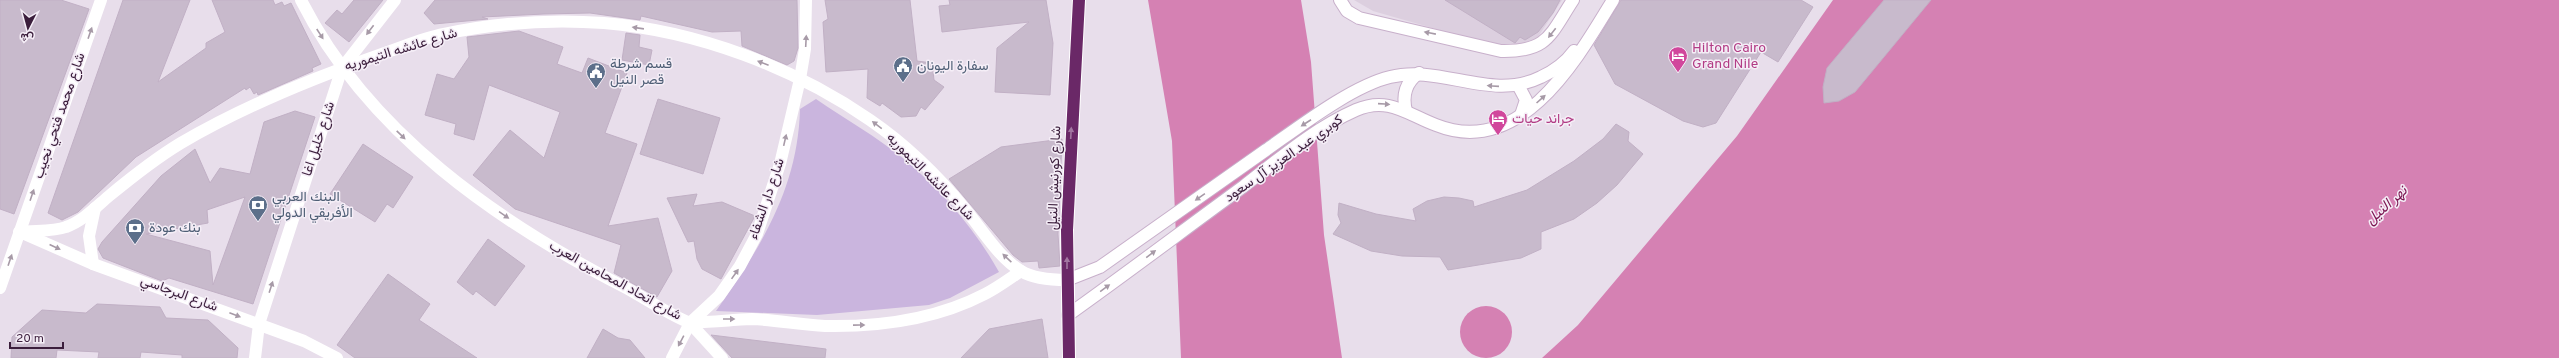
<svg xmlns="http://www.w3.org/2000/svg" width="2559" height="358" font-family="Overpass,Vazirmatn,sans-serif">
<rect width="100%" height="100%" fill="#e8deeb"/>
<path fill="#dccfdf" d="M1354,0H1562L1538,37L1527,45L1499,47L1373,11Z"/>
<path fill="#cab5de" d="M816,99C845,119 877,137 904,159C942,191 975,229 999,272L950,298L929,305L817,315L716,311C760,248 798,189 800,109Z"/>
<g fill="#d581b3">
<path d="M1148,0H1301L1311,62L1324,235L1342,358H1181L1172,141Z"/>
<path d="M1833,0H2559V358H1542L1578,325L1737,136Z"/>
<circle cx="1486" cy="332" r="26"/>
</g>
<g fill="#c8bacc" stroke="#c1b0c5" fill-rule="evenodd">
<path d="M0,0H61L89,9L14,214L0,209Z"/>
<path d="M123,0H190L158,82L206,48V43L225,32L212,0H273L275,5L282,2L284,6L291,3L321,64L312,68L313,71L258,95L257,92L254,94L250,87L246,90L245,88L136,157L78,212L62,220L48,213Z"/>
<path d="M354,0H383L349,42L325,23L337,10L342,14Z"/>
<path d="M435,0H797L798,48L794,61L787,65L742,46L741,31L712,32L641,16L640,20L590,13L544,14L482,17L488,19L434,24L424,13Z"/>
<path d="M825,0H910L917,61L932,63L934,80L944,87L925,110L921,107L916,116L901,117L882,103L880,106L867,98L868,69L826,72L823,22L828,19Z"/>
<path d="M949,0H1046L1053,43L1050,95L995,92L997,48L1029,22L942,32L939,6L950,5Z"/>
<path d="M1445,0H1560L1553,13L1538,32L1525,40L1520,37L1515,43Z"/>
<path d="M1621,0H1801L1813,7L1778,62L1761,52L1716,123L1703,127L1683,121L1615,84L1594,45Z"/>
<path d="M1884,0H1931L1855,92L1839,101L1824,103L1823,87L1827,68Z"/>
<path d="M519,31L563,47L557,64L582,73L588,58L627,73L605,133L637,144L608,226L658,218L672,271L657,297L614,273L621,245L515,209L473,175L510,130L544,158L560,112L489,85L474,140L454,134L456,124L425,115L437,74L454,79L469,57L467,37Z"/>
<path d="M626,33L640,35L639,47L652,50L649,65L622,60Z"/>
<path d="M658,99L720,118L703,174L640,154Z"/>
<path d="M295,111L315,117L253,304L169,278L162,281L103,258L98,249L102,242L161,176L195,149L210,183L220,168L250,174L264,122ZM245,197L213,285L210,251L146,234L208,223L207,210Z"/>
<path d="M1616,124L1629,132L1628,141L1643,154L1617,185L1597,203L1574,219L1541,232V249L1521,258L1448,270L1440,257L1402,256L1371,251L1333,234L1341,223L1338,215L1339,203L1376,214L1416,221L1413,209L1427,201L1444,197L1459,198L1473,201L1474,207L1527,190L1574,161L1603,139Z"/>
<path d="M1062,139L1058,234L1060,266L1039,268L1038,261L1022,262L1013,255L949,179L1001,147Z"/>
<path d="M363,144L413,177L393,208L387,204L375,222L330,194Z"/>
<path d="M697,194L693,206L722,202L755,216L721,279L702,269L697,259L694,241L688,242L667,198Z"/>
<path d="M488,239L525,266L495,306L476,291L473,295L457,282Z"/>
<path d="M388,274L430,304L419,320L477,358H355L337,345Z"/>
<path d="M97,304L160,307L166,318L208,320L238,348L237,358H182V355L141,352L140,358H98L99,352L57,350L56,358H11L12,337L42,310L86,313Z"/>
<path d="M1042,319L1048,358H961L989,329Z"/>
<path d="M603,329L618,338L630,340L645,358H587Z"/>
<path d="M711,335L826,349L825,358H732Z"/>
</g>
<g fill="none" stroke-linecap="round" stroke-linejoin="round">
<g stroke="#c8b0cb" stroke-width="14">
<g id="secondary">
<path d="M1340,0L1347,11L1359,18L1501,51C1548,52 1550,35 1573,0"/>
<path d="M1518,85L1526,100L1521,115"/>
<path d="M1406,111C1402,95 1406,82 1419,73"/>
<path d="M1067,280L1100,267C1155,228 1211,189 1266,150C1299,127 1352,86 1390,77C1441,64 1491,102 1541,77C1554,71 1566,62 1574,51"/>
<path d="M1068,315C1127,273 1185,229 1244,186C1279,159 1315,128 1356,110C1388,96 1407,114 1436,125C1521,159 1577,59 1613,0"/>
</g>
</g>
<g stroke="#fff" stroke-width="14">
<path id="highway" d="M1069,358L1067,230L1079,0"/>
</g>
<g stroke="#fff" stroke-width="12">
<path d="M301,0C368,133 499,223 628,289C648,300 668,314 688,322C693,324 741,319 752,319C777,320 801,325 825,326C879,327 937,319 985,294C997,288 1009,279 1021,271"/>
<path d="M19,232C34,230 53,232 66,227C83,221 96,207 109,196C132,177 156,158 181,143C244,106 313,78 382,54C403,47 423,38 444,34C496,23 551,19 604,23C698,31 793,67 870,120C905,144 938,176 965,209C982,229 998,257 1021,271C1034,279 1052,280 1067,280"/>
<path d="M20,232L93,264L304,341L337,358"/>
<path d="M93,264L89,236L95,208"/>
<path d="M0,288L101,0"/>
<path d="M690,323L722,358"/>
<path d="M255,358L259,324L342,68L395,0"/>
<path d="M672,358L690,323L719,296L740,266L757,234L780,164L800,79L805,49L806,0"/>
</g>
<use href="#secondary" stroke="#fff" stroke-width="12"/>
<use href="#highway" stroke="#6a2867" stroke-width="12"/>
</g>
<defs><path id="oneway-solid" d="M-6-.8H1V-3.2L6.5 0L1 3.2V.8H-6Z"/></defs>
<g fill="#a79aa7">
<use href="#oneway-solid" transform="translate(638 28) rotate(-172)"/>
<use href="#oneway-solid" transform="translate(370 30) rotate(127)"/>
<use href="#oneway-solid" transform="translate(90 33) rotate(-71)"/>
<use href="#oneway-solid" transform="translate(1430 33) rotate(-169)"/>
<use href="#oneway-solid" transform="translate(1552 33) rotate(128)"/>
<use href="#oneway-solid" transform="translate(320 34) rotate(57)"/>
<use href="#oneway-solid" transform="translate(806 41) rotate(-87)"/>
<use href="#oneway-solid" transform="translate(763 63) rotate(-159)"/>
<use href="#oneway-solid" transform="translate(1493 86) rotate(-176)"/>
<use href="#oneway-solid" transform="translate(1541 99) rotate(-42)"/>
<use href="#oneway-solid" transform="translate(1384 104) rotate(4)"/>
<use href="#oneway-solid" transform="translate(1306 123) rotate(147)"/>
<use href="#oneway-solid" transform="translate(877 125) rotate(-143)"/>
<use href="#oneway-solid" transform="translate(401 135) rotate(44)"/>
<use href="#oneway-solid" transform="translate(785 140) rotate(-77)"/>
<use href="#oneway-solid" transform="translate(32 195) rotate(-71)"/>
<use href="#oneway-solid" transform="translate(1200 197) rotate(145)"/>
<use href="#oneway-solid" transform="translate(504 215) rotate(34)"/>
<use href="#oneway-solid" transform="translate(55 247) rotate(25)"/>
<use href="#oneway-solid" transform="translate(1151 254) rotate(-37)"/>
<use href="#oneway-solid" transform="translate(1007 258) rotate(-137)"/>
<use href="#oneway-solid" transform="translate(10 260) rotate(-71)"/>
<use href="#oneway-solid" transform="translate(735 274) rotate(-55)"/>
<use href="#oneway-solid" transform="translate(271 287) rotate(-72)"/>
<use href="#oneway-solid" transform="translate(1105 288) rotate(-36)"/>
<use href="#oneway-solid" transform="translate(235 315) rotate(21)"/>
<use href="#oneway-solid" transform="translate(729 319)"/>
<use href="#oneway-solid" transform="translate(859 325) rotate(-1)"/>
<use href="#oneway-solid" transform="translate(681 341) rotate(118)"/>
</g>
<g fill="#a277a1">
<use href="#oneway-solid" transform="translate(1071 133) rotate(-87)"/>
<use href="#oneway-solid" transform="translate(1067 263) rotate(-90)"/>
</g>
<defs>
<g id="hotel-pin" transform="scale(1)"><path d="M0 17L-7.5 6A9.5 9.5 0 1 1 7.5 6Z" fill="#d1479c" stroke="#f5eef7"/><path d="M-6-4.5h1.5V1H6V5H4.5V3h-9V5H-6ZM-4 0a1.8 1.8 0 1 1 3.6 0ZM.5 0V-2.5h3Q6-2.5 6 0Z" fill="#fff"/></g>
<g id="civic-pin" transform="scale(1)"><path d="M0 17L-7.5 6A9.5 9.5 0 1 1 7.5 6Z" fill="#5c6f8a" stroke="#f5eef7"/><path d="M-.6-6.5H3V-4.5H.6V-3L4-1V1h2V6H-6V1h2V-1L-.6-3ZM-1.2 2.5V6h2.4V2.5Z" fill="#fff"/></g>
<g id="bank-pin" transform="scale(1)"><path d="M0 17L-7.5 6A9.5 9.5 0 1 1 7.5 6Z" fill="#5c6f8a" stroke="#f5eef7"/><path d="M-6-4H6V4H-6ZM0-2.3a2.3 2.3 0 1 0 0 4.6a2.3 2.3 0 1 0 0-4.6Z" fill="#fff"/></g>
</defs>
<g fill-rule="evenodd">
<use href="#hotel-pin" x="1678" y="56"/>
<use href="#civic-pin" x="903" y="66"/>
<use href="#civic-pin" x="596" y="72"/>
<use href="#hotel-pin" x="1498" y="119"/>
<use href="#bank-pin" x="258" y="205"/>
<use href="#bank-pin" x="135" y="228"/>
</g>
<g text-anchor="middle" dominant-baseline="central" stroke-width="3" stroke-linejoin="round" paint-order="stroke">
<g font-size="14" fill="#b23c85" stroke="#f5eef7" text-anchor="start">
<text x="1692" y="48">Hilton Cairo<tspan x="1692" dy="16">Grand Nile</tspan></text>
<text x="1512" y="119">جراند حيات</text>
</g>
<g font-size="14" fill="#3b1e3c" stroke="#f5eef7">
<text transform="translate(401 50) rotate(-17)">شارع عائشه التيموريه</text>
<text transform="translate(60 116) rotate(-71)">شارع محمد فتحي نجيب</text>
<text transform="translate(319 139) rotate(-72)">شارع خليل اغا</text>
<text transform="translate(1284 159) rotate(-35)">كوبري عبد العزيز آل سعود</text>
<text transform="translate(930 177) rotate(45)">شارع عائشه التيموريه</text>
<text transform="translate(1055 178) rotate(-88)">شارع كورنيش النيل</text>
<text transform="translate(767 199) rotate(-71)">شارع دار الشفاء</text>
<text transform="translate(615 281) rotate(29)">شارع اتحاد المحامين العرب</text>
<text transform="translate(179 294) rotate(20)">شارع البرجاسي</text>
</g>
<g font-size="14" fill="#4e5e75" stroke="#f5eef7" text-anchor="start">
<text x="610" y="64">قسم شرطة<tspan x="610" dy="16">قصر النيل</tspan></text>
<text x="917" y="66">سفارة اليونان</text>
<text x="272" y="197">البنك العربي<tspan x="272" dy="16">الأفريقي الدولي</tspan></text>
<text x="149" y="228">بنك عودة</text>
</g>
<g font-size="15" font-style="italic" fill="#7b1551" stroke="#f5eef7">
<text transform="translate(2387 206) rotate(-42)">نهر النيل</text>
</g>
</g>
<g transform="translate(28 28) rotate(186)" stroke="#f5eef7" stroke-width="3" paint-order="stroke">
<path d="M0-3L7 15L0 10L-7 15Z" fill="#3b1e3c"/>
<text y="-6" font-size="11" font-weight="bold" text-anchor="middle" fill="#3b1e3c">ش</text>
</g>
<path d="M10 342v6h53v-6" fill="none" stroke="#3b1e3c" stroke-width="2"/>
<text x="16" y="342" font-size="12" fill="#3b1e3c" stroke="#f5eef7" stroke-width="3" paint-order="stroke">20 m</text>
</svg>
